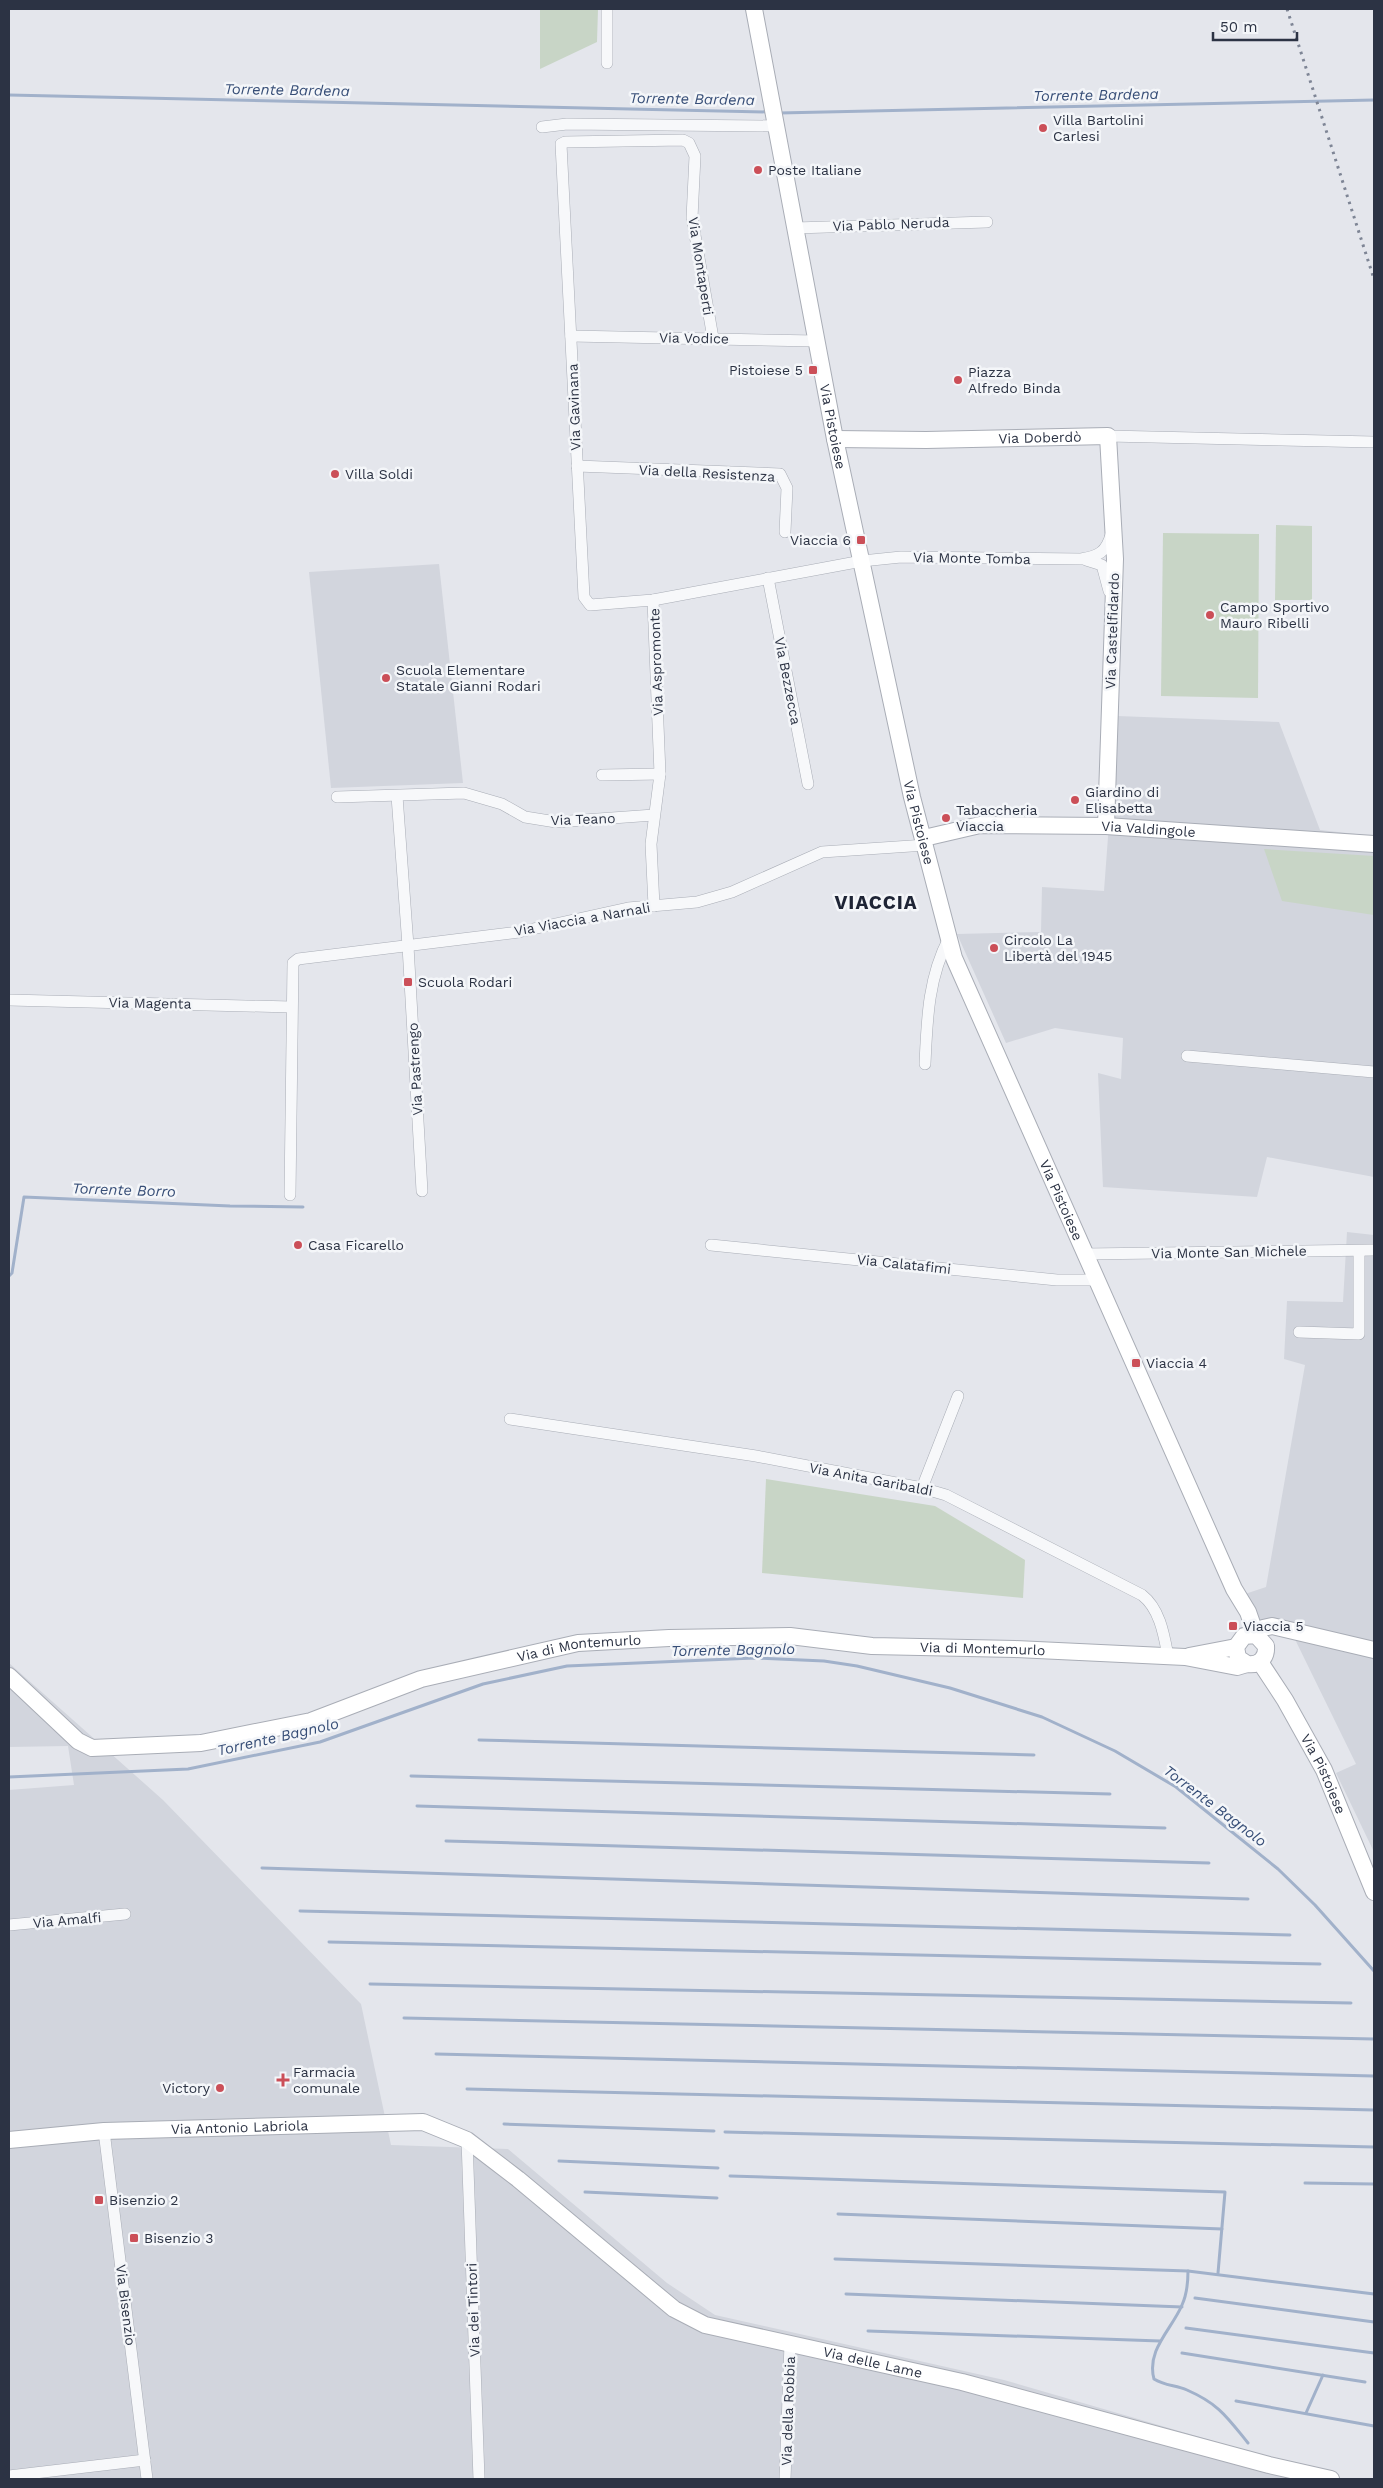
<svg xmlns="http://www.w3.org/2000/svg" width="1383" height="2488" font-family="'Work Sans',sans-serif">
<rect width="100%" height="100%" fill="#e4e6ec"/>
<g fill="#d2d5dd">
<path d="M439,564L463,783L331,788L309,572Z"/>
<path d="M1117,716L1279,722L1320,830L1374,836V1177L1267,1157L1257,1197L1103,1187L1098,1073L1121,1079L1123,1038L1055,1028L1006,1043L957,934L1041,932L1042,887L1104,891Z"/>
<path d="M1347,1232L1374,1235V1852L1336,1773L1356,1764L1286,1621H1260L1245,1594L1266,1587L1305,1365L1284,1359L1287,1301L1343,1302Z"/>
<path d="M9,1663L163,1800L361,2004L391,2145L508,2149L667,2283L715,2315L1004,2380L1289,2463L1285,2479H9V1790L74,1785L68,1746L9,1747Z"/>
</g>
<g fill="#c8d5c6">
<path d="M540,9H598L597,42L540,69Z"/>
<path d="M1276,525L1312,526V600H1275Z"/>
<path d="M1163,533L1259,534L1258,698L1161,696Z"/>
<path d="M1264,849L1374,856V915L1282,901Z"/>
<path d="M766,1479L935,1506L1025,1560L1023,1598L762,1573Z"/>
</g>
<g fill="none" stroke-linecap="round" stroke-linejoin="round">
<g stroke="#a1b1ca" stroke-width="3">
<path d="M9,95L768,112"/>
<path d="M779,113L1374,100"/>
<path d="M9,1276L12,1273L24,1197L230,1206L303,1207"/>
<path d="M479,1740L1034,1755"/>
<path d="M411,1776L1110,1794"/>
<path d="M9,1777L188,1769L320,1742L483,1684L567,1666L754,1658L824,1661L857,1666L950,1688L1042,1717L1115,1751L1176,1787L1278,1869L1315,1905L1374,1971"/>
<path d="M417,1806L1165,1828"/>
<path d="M446,1841L1209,1863"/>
<path d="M262,1868L1248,1899"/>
<path d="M300,1911L1290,1935"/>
<path d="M329,1942L1320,1964"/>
<path d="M370,1984L1351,2003"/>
<path d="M404,2018L1374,2039"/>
<path d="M436,2054L1374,2076"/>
<path d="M467,2089L1374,2110"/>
<path d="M504,2124L714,2131"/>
<path d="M725,2132L1374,2147"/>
<path d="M559,2161L718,2168"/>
<path d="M730,2176L1225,2192L1218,2273"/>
<path d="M1305,2183L1374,2184"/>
<path d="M585,2192L717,2198"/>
<path d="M838,2214L1222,2229"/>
<path d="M835,2259L1188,2271L1374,2294"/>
<path d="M1188,2271C1188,2283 1187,2294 1182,2305C1172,2329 1146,2350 1154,2379C1165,2386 1176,2385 1187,2390C1219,2404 1227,2417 1248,2443"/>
<path d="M846,2294L1182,2307"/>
<path d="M1195,2298L1374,2322"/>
<path d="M1186,2328L1374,2353"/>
<path d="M868,2331L1160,2341"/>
<path d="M1182,2353L1365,2382"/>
<path d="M1236,2401L1374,2426"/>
<path d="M1306,2413L1323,2375"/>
</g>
<g stroke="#a9adb6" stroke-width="12">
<g id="street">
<path d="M607,63V9"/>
<path d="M542,127L567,124L776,126"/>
<path d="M795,228L987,222"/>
<path d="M571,336L816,341"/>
<path d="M713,338L692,218L695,156L689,143L683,140L565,142L561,144L584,597L590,605L653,600L862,561L901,557L1081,559C1099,556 1106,552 1111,535"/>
<path d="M1108,436L1374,442"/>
<path d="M577,466L780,474L787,488L785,532"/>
<path d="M1086,560L1102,565L1109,591"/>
<path d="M768,578L808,784"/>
<path d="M653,600L660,774L651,844L654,906"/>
<path d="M602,775L660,774"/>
<path d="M397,796L408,946L422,1191"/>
<path d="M337,797L464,793L502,804L525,817L556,822L654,815"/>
<path d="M9,1000L291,1007"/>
<path d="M1187,1056L1374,1072"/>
<path d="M925,1064C927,1020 928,978 949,938"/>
<path d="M290,1195L293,963L298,959L519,932L628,908L697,902L732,892L822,852L926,845"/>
<path d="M711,1245L1057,1280H1096"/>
<path d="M1085,1254L1374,1250"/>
<path d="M1299,1332L1359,1334V1251"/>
<path d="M510,1419L756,1456L922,1488L946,1495L1142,1595C1160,1609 1164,1635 1168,1656"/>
<path d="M922,1488L958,1396"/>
<path d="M9,1925L125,1914"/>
<path d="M104,2131L147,2479"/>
<path d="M467,2140L479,2479"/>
<path d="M9,2476L145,2460"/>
<path d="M785,2479L790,2344"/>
</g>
</g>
<g stroke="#a9adb6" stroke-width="18">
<g id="secondary">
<path id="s1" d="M754,9L835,439L912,797L954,958L1234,1589L1248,1612L1256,1635L1266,1646C1267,1658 1259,1666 1247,1664L1238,1658L1236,1647L1244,1636L1256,1635"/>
<path id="s2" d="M835,439L926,440L1108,436L1115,559L1106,826"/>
<path id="s3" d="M924,838L980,825L1106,826L1374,844"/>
<path d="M1256,1635L1263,1628L1272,1626L1374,1650"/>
<path d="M1189,1656L1236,1647"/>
<path id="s4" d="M1260,1662L1285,1700L1324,1770L1374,1892"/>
<path id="s5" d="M9,1676L78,1741L92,1748L201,1743L311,1721L421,1679L578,1643L669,1638L790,1636L872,1646L1015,1649L1185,1657L1237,1667L1247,1664"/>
<path id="s6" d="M9,2140L104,2131L423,2122L467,2140L518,2179L674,2309L705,2325L962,2382L1269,2465L1331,2479"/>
</g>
</g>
<use href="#street" stroke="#f7f8fa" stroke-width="11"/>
<use href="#secondary" stroke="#fff" stroke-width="16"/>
<path stroke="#7e8595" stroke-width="3" stroke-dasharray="2.5 5" stroke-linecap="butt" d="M1287,9L1374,279"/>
</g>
<g fill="#cb4f58" stroke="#f4f6f9" stroke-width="2">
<circle cx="1043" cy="128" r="5"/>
<circle cx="758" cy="170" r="5"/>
<rect x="808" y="365" width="10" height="10" rx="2.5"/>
<circle cx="958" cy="380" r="5"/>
<circle cx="335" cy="474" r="5"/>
<rect x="856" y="535" width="10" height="10" rx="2.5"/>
<circle cx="1210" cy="615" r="5"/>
<circle cx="386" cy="678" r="5"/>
<circle cx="1075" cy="800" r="5"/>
<circle cx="946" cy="818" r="5"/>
<circle cx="994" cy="948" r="5"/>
<rect x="403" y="977" width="10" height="10" rx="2.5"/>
<circle cx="298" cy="1245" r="5"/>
<rect x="1131" y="1358" width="10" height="10" rx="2.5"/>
<rect x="1228" y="1621" width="10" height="10" rx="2.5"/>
<path d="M280.5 2072.5h5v5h5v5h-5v5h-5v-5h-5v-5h5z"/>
<circle cx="220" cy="2088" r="5"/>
<rect x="94" y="2195" width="10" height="10" rx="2.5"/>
<rect x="129" y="2233" width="10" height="10" rx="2.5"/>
</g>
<g text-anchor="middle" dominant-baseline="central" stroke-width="5" stroke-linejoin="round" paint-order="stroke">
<g font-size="14" fill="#2c3344" stroke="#f4f6f9" text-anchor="start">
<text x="1053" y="120">Villa Bartolini<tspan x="1053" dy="16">Carlesi</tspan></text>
<text x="768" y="170">Poste Italiane</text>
<text x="803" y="370" text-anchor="end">Pistoiese 5</text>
<text x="968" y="372">Piazza<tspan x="968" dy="16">Alfredo Binda</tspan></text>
<text x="345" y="474">Villa Soldi</text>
<text x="851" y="540" text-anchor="end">Viaccia 6</text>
<text x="1220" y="607">Campo Sportivo<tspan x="1220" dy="16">Mauro Ribelli</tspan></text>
<text x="396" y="670">Scuola Elementare<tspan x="396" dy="16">Statale Gianni Rodari</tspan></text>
<text x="1085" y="792">Giardino di<tspan x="1085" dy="16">Elisabetta</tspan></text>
<text x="956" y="810">Tabaccheria<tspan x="956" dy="16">Viaccia</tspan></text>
<text x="1004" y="940">Circolo La<tspan x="1004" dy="16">Libertà del 1945</tspan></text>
<text x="418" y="982">Scuola Rodari</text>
<text x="308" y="1245">Casa Ficarello</text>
<text x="1146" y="1363">Viaccia 4</text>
<text x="1243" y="1626">Viaccia 5</text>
<text x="293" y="2072">Farmacia<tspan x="293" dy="16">comunale</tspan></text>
<text x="210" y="2088" text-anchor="end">Victory</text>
<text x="109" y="2200">Bisenzio 2</text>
<text x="144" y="2238">Bisenzio 3</text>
</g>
<g font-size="14" fill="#2c3344" stroke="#f4f6f9">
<text transform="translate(891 224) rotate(-2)">Via Pablo Neruda</text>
<text transform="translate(701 266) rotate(81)">Via Montaperti</text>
<text transform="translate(694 338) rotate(1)">Via Vodice</text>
<text transform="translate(574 407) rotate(-92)">Via Gavinana</text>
<text stroke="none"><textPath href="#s1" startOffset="425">Via Pistoiese</textPath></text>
<text stroke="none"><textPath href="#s2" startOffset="205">Via Doberdò</textPath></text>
<text transform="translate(707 473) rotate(3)">Via della Resistenza</text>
<text transform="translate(972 558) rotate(1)">Via Monte Tomba</text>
<text transform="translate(1112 631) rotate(-88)">Via Castelfidardo</text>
<text transform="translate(656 662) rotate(-92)">Via Aspromonte</text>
<text transform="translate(788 681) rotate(79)">Via Bezzecca</text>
<text transform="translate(583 819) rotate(-2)">Via Teano</text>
<text stroke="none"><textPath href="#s1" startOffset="830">Via Pistoiese</textPath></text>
<text stroke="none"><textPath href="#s3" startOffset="226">Via Valdingole</textPath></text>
<text transform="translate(582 919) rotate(-10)">Via Viaccia a Narnali</text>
<text transform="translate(150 1003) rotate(1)">Via Magenta</text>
<text transform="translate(415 1069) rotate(-93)">Via Pastrengo</text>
<text stroke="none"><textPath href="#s1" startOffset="1235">Via Pistoiese</textPath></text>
<text transform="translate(1229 1252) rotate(-1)">Via Monte San Michele</text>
<text transform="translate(904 1264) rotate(6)">Via Calatafimi</text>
<text transform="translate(871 1479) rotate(11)">Via Anita Garibaldi</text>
<text stroke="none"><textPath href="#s5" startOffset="611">Via di Montemurlo</textPath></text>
<text stroke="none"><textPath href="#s5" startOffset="1016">Via di Montemurlo</textPath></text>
<text stroke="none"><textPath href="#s4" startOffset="129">Via Pistoiese</textPath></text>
<text transform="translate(67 1920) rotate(-5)">Via Amalfi</text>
<text stroke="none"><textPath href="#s6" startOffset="231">Via Antonio Labriola</textPath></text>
<text transform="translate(126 2305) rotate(83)">Via Bisenzio</text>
<text transform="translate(473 2310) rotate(-92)">Via dei Tintori</text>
<text stroke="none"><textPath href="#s6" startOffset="936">Via delle Lame</textPath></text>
<text transform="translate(788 2411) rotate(-88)">Via della Robbia</text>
</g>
<g font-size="15" font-style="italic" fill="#374e77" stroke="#f4f6f9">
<text transform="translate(287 90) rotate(1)">Torrente Bardena</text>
<text transform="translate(1096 95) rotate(-1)">Torrente Bardena</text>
<text transform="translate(692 99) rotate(1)">Torrente Bardena</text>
<text transform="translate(124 1190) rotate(2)">Torrente Borro</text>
<text transform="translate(733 1650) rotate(-1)">Torrente Bagnolo</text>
<text transform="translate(278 1737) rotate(-13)">Torrente Bagnolo</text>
<text transform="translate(1215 1806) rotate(37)">Torrente Bagnolo</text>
</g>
<g font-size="19" font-weight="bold" letter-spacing="1" fill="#1e2435" stroke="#f4f6f9">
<text x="876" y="902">VIACCIA</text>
</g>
</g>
<rect width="1383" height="2488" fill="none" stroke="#2c3344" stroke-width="20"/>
<path d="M1213 32v8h84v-8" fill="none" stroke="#2c3344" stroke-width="2.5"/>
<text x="1220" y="32" font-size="15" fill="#2c3344" stroke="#f4f6f9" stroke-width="4" paint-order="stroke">50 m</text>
</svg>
